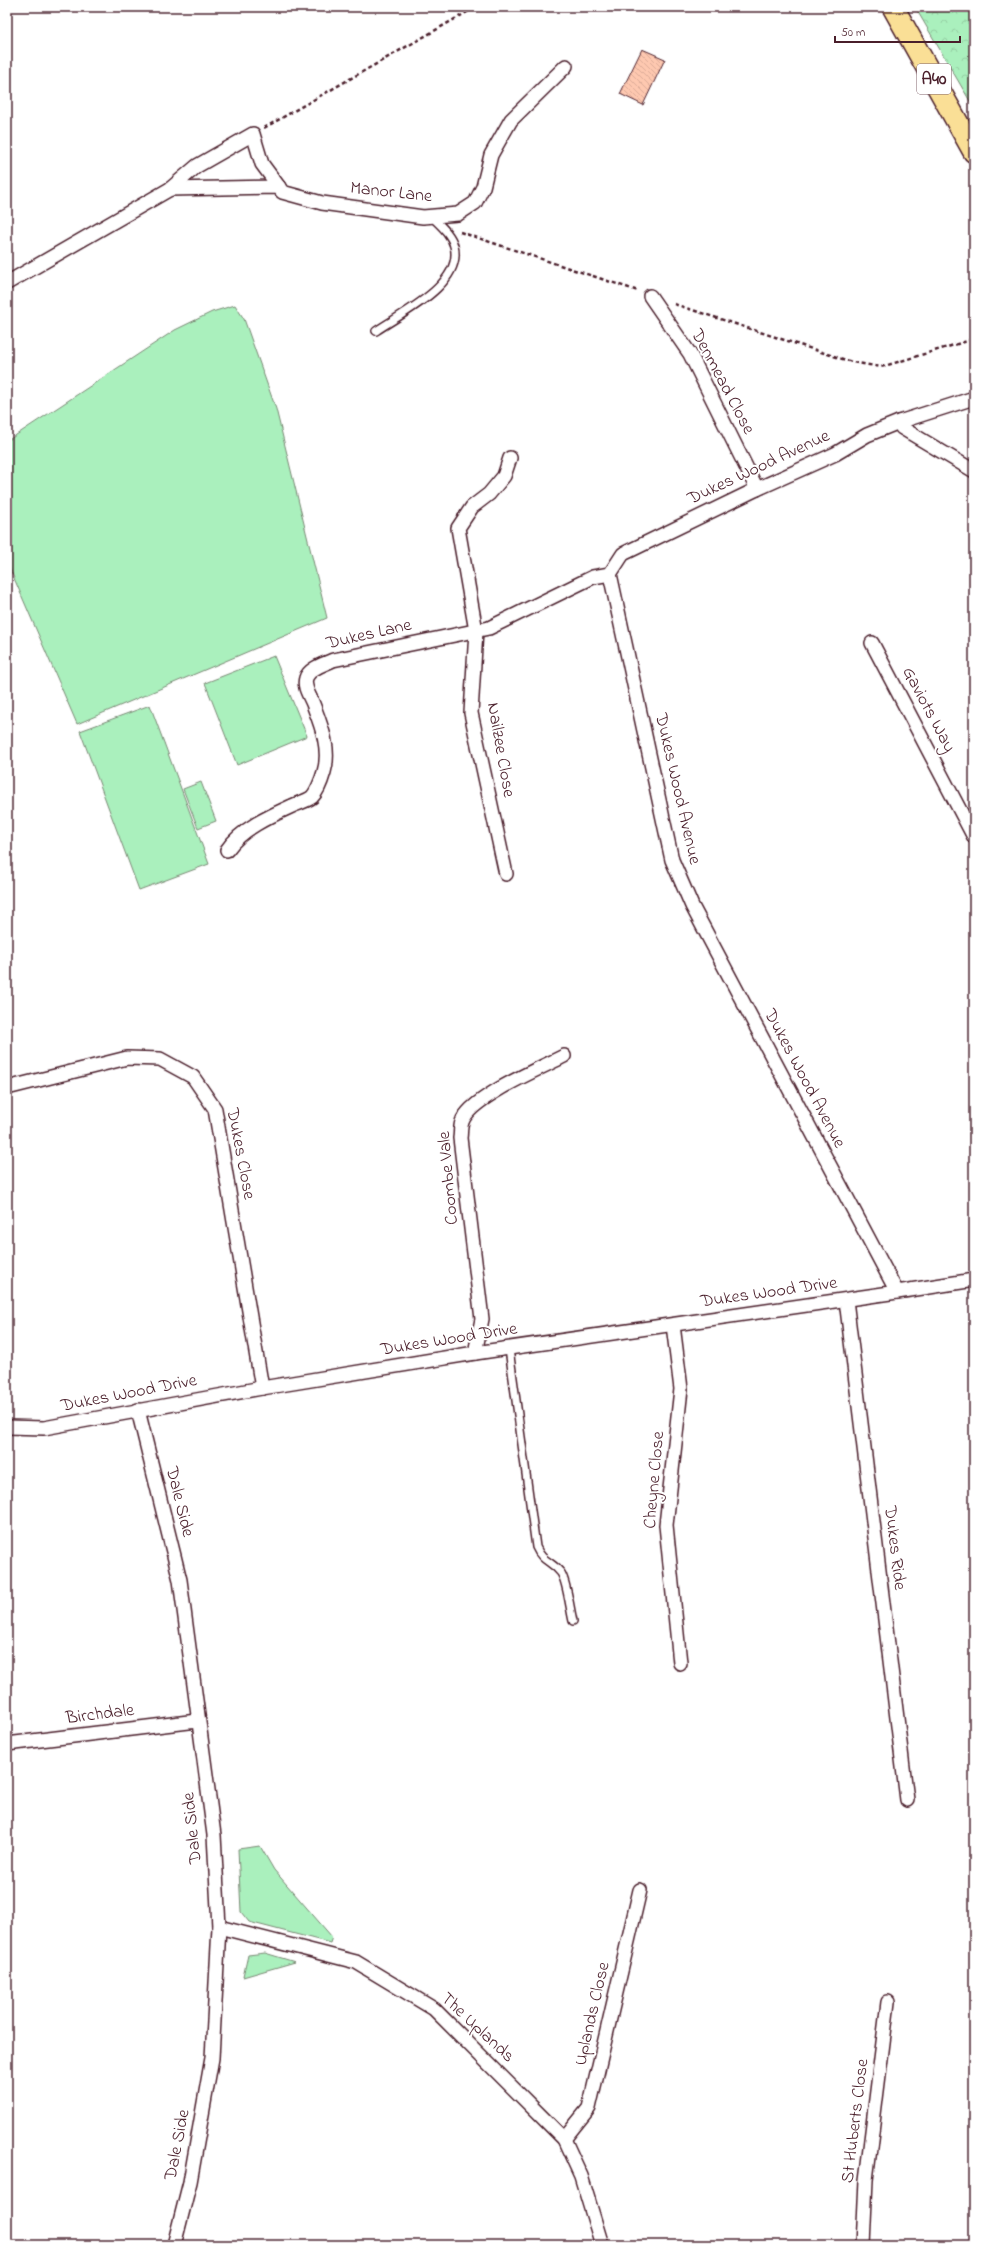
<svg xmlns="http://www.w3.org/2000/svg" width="981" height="2252" font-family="'Indie Flower',sans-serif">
<defs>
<pattern id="forest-crowns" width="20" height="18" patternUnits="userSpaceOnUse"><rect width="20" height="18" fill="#aaf0bd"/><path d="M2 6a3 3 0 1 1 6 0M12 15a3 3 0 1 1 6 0" fill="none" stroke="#94cda3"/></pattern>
<pattern id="building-back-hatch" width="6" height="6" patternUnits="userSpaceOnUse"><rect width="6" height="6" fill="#fec8b0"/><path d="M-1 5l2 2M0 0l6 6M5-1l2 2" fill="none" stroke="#dbab98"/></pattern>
</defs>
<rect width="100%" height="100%" fill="#fff"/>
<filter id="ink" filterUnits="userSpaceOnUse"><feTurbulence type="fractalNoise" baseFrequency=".025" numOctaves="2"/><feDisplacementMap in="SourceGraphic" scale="8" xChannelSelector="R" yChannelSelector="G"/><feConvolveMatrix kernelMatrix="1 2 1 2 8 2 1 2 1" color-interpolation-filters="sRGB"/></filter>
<g filter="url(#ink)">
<g fill="#aaf0bd" stroke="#7a8874">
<path d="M235,305L244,319L276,409L327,618L77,724L7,562V441L175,330L212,312Z"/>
<path d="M274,656L307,736L237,765L205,683Z"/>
<path d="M150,705L209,864L139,890L80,731Z"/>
<path d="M201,782L216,821L198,828L183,789Z"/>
<path d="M260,1846L274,1870L332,1937L330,1943L249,1922L241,1912L238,1849Z"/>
<path d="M265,1953L295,1962L243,1977L248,1955Z"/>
</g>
<path fill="url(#forest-crowns)" stroke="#7a8874" d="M915,7H974V108Z"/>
<path fill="url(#building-back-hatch)" stroke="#4a1f2b" d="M642,49L665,59L643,105L620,94Z"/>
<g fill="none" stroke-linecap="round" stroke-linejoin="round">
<g stroke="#4a1f2b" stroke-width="10">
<g id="lane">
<path d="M376,331C402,313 464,284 454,246C451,234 440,225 432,217"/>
<path d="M509,1349L536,1547C543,1563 551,1560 561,1573C567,1582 570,1609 573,1621"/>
</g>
</g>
<g stroke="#4a1f2b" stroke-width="16">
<g id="street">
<path d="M170,189L279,187L282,192L322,203L423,217L458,214L475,203L483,187L491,155L511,120L566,66"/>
<path d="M7,283L170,189L197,166L253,134L262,164L279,187"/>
<path d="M650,296L690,354L757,489"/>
<path d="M974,398L899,422L867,435L835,454L757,489L623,554L610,574L672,860L692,906L897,1292L974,1280"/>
<path d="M899,422L902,428L974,471"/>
<path d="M872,643L974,837"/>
<path d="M227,850C241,829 270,816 292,806C298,803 307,801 312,797C317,792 322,779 324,772C331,749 321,725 313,704C310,696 303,687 306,678C309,668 325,664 333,660L489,628L593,577L610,574"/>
<path d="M506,874L471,713L476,631L458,528L472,507L489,494L504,476L510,458"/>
<path d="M7,1088L127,1058L160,1059L193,1077L215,1109L262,1388"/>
<path d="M846,1300L907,1800"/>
<path d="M673,1325L681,1389L666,1525L680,1663"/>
<path d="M475,1353L482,1319L460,1138C461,1133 460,1127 462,1122C469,1098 541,1068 564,1056"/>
<path d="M138,1410L180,1580L214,1835L219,1927L212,2058L190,2182L174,2245"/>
<path d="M7,1427L44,1428L262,1388L475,1353L897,1292"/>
<path d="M7,1744L197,1721"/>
<path d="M219,1927L356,1962L434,2009L564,2139L581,2176L602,2245"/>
<path d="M564,2139L589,2108L640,1890"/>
<path d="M863,2245L866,2180L888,2002"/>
</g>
</g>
<g stroke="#4a1f2b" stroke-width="24">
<path id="primary" d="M893,7L974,152"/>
</g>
<g stroke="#4a1f2b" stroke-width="2.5" stroke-dasharray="4 3" stroke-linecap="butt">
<path d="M264,128L476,7"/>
<path d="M460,232L638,291"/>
<path d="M674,304L852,362L881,367L974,339"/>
</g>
<use href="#lane" stroke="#fff" stroke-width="7"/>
<use href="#street" stroke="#fff" stroke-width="13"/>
<use href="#primary" stroke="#fadf96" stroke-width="21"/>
</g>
</g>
<g text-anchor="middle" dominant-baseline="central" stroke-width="4" stroke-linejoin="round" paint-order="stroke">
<rect fill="#fff" stroke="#80626b" stroke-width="1" x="917" y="64" width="34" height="30" rx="3"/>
<g font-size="17" font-weight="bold" fill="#4a1f2b">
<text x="934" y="79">A40</text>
</g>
<g font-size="18" fill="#4a1f2b" stroke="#fff">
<text transform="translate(391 193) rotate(6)">Manor Lane</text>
<text transform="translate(722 382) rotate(62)">Denmead Close</text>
<text transform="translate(759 468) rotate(-25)">Dukes Wood Avenue</text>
<text transform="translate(369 635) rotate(-13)">Dukes Lane</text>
<text transform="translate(928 710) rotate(62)">Gaviots Way</text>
<text transform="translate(500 750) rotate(80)">Nailzee Close</text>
<text transform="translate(677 789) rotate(77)">Dukes Wood Avenue</text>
<text transform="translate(804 1079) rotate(62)">Dukes Wood Avenue</text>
<text transform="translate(240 1154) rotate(79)">Dukes Close</text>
<text transform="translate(449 1178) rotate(-95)">Coombe Vale</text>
<text transform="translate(769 1293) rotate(-8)">Dukes Wood Drive</text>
<text transform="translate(449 1340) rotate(-9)">Dukes Wood Drive</text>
<text transform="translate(129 1394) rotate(-11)">Dukes Wood Drive</text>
<text transform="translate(655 1480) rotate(-85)">Cheyne Close</text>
<text transform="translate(179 1502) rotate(76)">Dale Side</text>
<text transform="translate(894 1548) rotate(83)">Dukes Ride</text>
<text transform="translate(100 1715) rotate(-7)">Birchdale</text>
<text transform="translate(193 1828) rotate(-96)">Dale Side</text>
<text transform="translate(593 2014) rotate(-77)">Uplands Close</text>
<text transform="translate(477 2028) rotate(43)">The Uplands</text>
<text transform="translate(856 2121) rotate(-83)">St Huberts Close</text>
<text transform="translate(178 2145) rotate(-79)">Dale Side</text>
</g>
</g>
<rect width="981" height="2252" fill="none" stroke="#fff" stroke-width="24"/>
<rect x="12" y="12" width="957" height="2228" fill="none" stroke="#4a1f2b" stroke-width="1.5" filter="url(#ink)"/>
<path d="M835 36v6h125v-6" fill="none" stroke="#4a1f2b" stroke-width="2"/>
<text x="841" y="36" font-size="12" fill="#4a1f2b" stroke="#ffffff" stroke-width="3" paint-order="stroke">50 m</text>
</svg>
